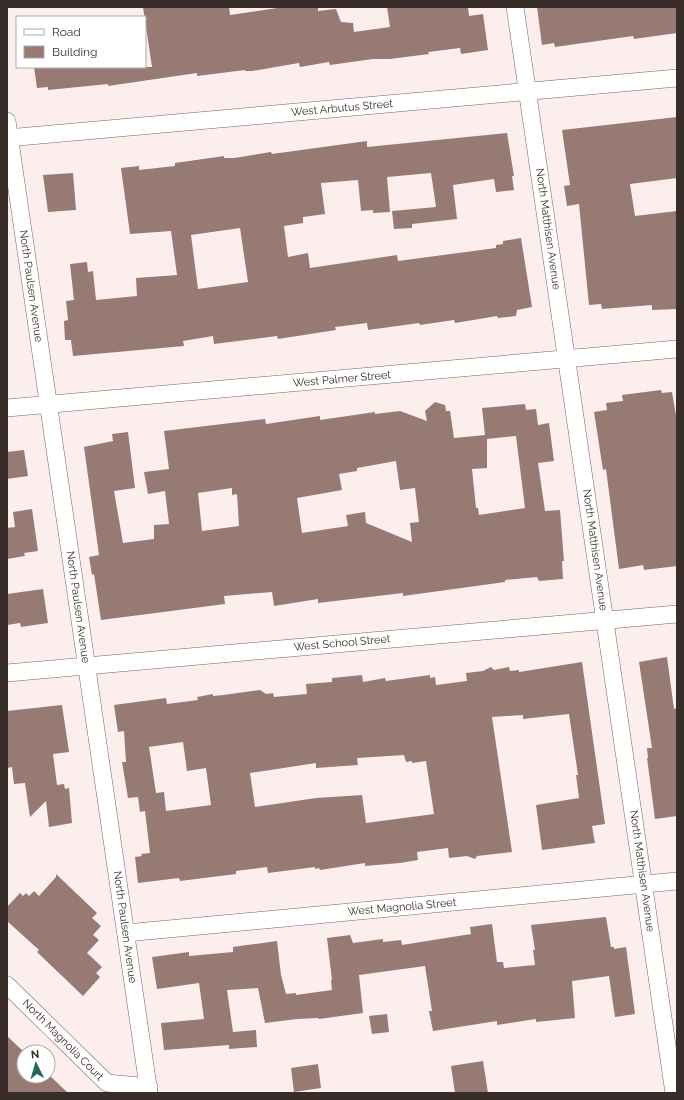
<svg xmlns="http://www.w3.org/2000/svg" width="684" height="1100" font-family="Raleway,sans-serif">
<rect width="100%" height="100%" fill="#fceeec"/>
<g fill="#987a75" fill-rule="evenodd">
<path d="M143,7H229L230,15L284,7H318V11L336,9L341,22L353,23L354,32L390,27L387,7H468L469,16L483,14L488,50L461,54L460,48L428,52L429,54L390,59H373L330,65L329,62L300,67L299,63L252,71H245V70L197,76V73L108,86V84L48,90V87L37,88L34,67H152Z"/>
<path d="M537,7H677V33L634,39L633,36L555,47L554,43L542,45Z"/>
<path d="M677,117V178L630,184L635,216L677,211V309L652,310V305L602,309L601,304L589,305L579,204L567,206L564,186L570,185L562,130Z"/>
<path d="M507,133L514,176H512L514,190L496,192L494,179L453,185L457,219L412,224V228L394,229L392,211L436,207L431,173L387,177L390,212L373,213V210L361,211L358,180L321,183L325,214L303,217V223L284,226L288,257L308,253L310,268L397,255L398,261L496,248V245L503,244V241L521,238L532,307L517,310L516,316L498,318L497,316L455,323L454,320L420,325L419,323L368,330L367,323L335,327L336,330L278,339L277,336L214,344L213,336L183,341L184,346L73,356L71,340H65L64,321L68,320L66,301L74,300L70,264L87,262L88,272L93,271L96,300L137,296L136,278L177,275L171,231L130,234L121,168L139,166V170L175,166V163L224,156V158H234L271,152L272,154L367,141V147ZM240,228L248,282L198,289L191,235Z"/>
<path d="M73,173L76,210L48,212L43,175Z"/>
<path d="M661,390L662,393L672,392L677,421V566L644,570L643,565L619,569L606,469L603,470L594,412L607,410L606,403L623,401L622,395Z"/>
<path d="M435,402L445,405L446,411H450L454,438L485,435L482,408L525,404L526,410L536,409L538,425L549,423L554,461L538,463L545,511L560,510L564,561H562L563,579L539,581L537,577L505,580V582L403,596V593L318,603V599L274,606L272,592L224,596L225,604L101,620L94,574L92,575L89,557L99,555L84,447L113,441L112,434L128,432L135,488L114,491L123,543L154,539V525L169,524L165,491L148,494L144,472L169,469L164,431L265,419L266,424L320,416V420L375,412V414L400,411L427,421L425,411ZM516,436L525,508L479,515L478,508H476L472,469L487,468V439ZM396,461L400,490L415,488L419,522L410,523L412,542L366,523L365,512L346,515L348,526L302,533L297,498L342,490L339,474L357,471V468ZM232,488V495L237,494L239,526L202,531L198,493Z"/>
<path d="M24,450L28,476L7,479V452Z"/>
<path d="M32,509L38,551L24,553L25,556L7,559V528L15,527L13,512Z"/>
<path d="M43,589L48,623L21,627L20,623L7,625V594Z"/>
<path d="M667,657L674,709L677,708V816L655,819L647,758H648L647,748H652L639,662Z"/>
<path d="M582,662L605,824L592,826L595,843L542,850L536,805L579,798L576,775H578L569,714L523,719V715L492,717L512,852L477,856L475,859L467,856L449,858L448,848L417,852L418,860L400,863L365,866V863L320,870L319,868L315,869V867L268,873L267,867L236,871V874L180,881L179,878L138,883L135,857L142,856L141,854L150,853L145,811L140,812L138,797L128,798L122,762H126L124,731L118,732L114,705L166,698L167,704L198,700L197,697L213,694V696L223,695L260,690L266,694L273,693L274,697L307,694L306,684L332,682V678L362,675L363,682L385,678L386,681L430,675V678L435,677L436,685L467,681L466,673L483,671L491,667L494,670L509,667L510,671L519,670V672ZM183,742L187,771L206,768L211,805L166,811L164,792L156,793L149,747ZM404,755L406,762L412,761V763L426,761L434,814L366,823L362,795L316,798L255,807L250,773L316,763V768L358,765L357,758Z"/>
<path d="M62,705L69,752L53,754L57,785L64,784L65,789L69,788L72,823L49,827L46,801L30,817L25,783L14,784L12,767L7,768V711Z"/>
<path d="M56,874L97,913L92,918L101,926L93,935L99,940L87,953L102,967L96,973L100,977L83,996L37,952L39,950L7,921V907L20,893L23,896L26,893L29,896L34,891L39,896L56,877Z"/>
<path d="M606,917L611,947H614V949L626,947L635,1014L615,1017L609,976L572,981L575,1018L536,1022V1019L497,1025V1021L433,1031L429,1011H432L425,966L359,975L363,1013L319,1019L318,1018L297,1019L265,1023L258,988L227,990L233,1032L256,1030L257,1047L229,1049V1045L164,1050L161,1023L204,1019L199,983L157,989L152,957L189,952V956L233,952V947L277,941L281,975L286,994L296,993V995L332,990L331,980H332L327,938L350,935L353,943L383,939V942L401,940L402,945L471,934L470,927L492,924L497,962H503L504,968L535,965L533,950H535L531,925Z"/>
<path d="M387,1014L389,1032L372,1034L369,1016Z"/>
<path d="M7,1036L24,1052V1076H48V1074L68,1093H7Z"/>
<path d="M483,1061L488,1093H455L451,1066Z"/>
<path d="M318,1064L321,1088L294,1092L291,1068Z"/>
</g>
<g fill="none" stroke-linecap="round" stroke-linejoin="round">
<g stroke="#7d615b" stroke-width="18">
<g id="street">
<path d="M515,7L674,1093"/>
<path d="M7,121L149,1093"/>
<path d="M7,138L677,78"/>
<path d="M7,408L677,349"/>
<path d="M7,673L677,614"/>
<path d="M126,933L677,881"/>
<path d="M7,985L107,1083L149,1087"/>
</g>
</g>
<use href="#street" stroke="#fff" stroke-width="17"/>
</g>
<g text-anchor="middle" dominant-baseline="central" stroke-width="3" stroke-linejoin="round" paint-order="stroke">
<g font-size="11" fill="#392d2a" stroke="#fff">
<text transform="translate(342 108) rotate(-5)">West Arbutus Street</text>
<text transform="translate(548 229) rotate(82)">North Matthisen Avenue</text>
<text transform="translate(31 286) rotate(82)">North Paulsen Avenue</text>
<text transform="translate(342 379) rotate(-5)">West Palmer Street</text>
<text transform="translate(595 550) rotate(82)">North Matthisen Avenue</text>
<text transform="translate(78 607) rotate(82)">North Paulsen Avenue</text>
<text transform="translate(342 643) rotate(-5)">West School Street</text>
<text transform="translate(642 871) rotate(82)">North Matthisen Avenue</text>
<text transform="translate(402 907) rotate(-5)">West Magnolia Street</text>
<text transform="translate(125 927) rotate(82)">North Paulsen Avenue</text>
<text transform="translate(63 1040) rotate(45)">North Magnolia Court</text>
</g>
</g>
<rect width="684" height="1100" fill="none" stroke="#392d2a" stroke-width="16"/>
<rect x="16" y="16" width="130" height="52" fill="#ffffff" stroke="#b0abaa"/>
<rect x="24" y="29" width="20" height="6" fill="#ffffff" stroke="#b0abaa"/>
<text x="52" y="36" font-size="12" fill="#392d2a">Road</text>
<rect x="24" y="46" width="20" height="12" fill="#987a75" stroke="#b0abaa"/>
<text x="52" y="56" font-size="12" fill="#392d2a">Building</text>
<g transform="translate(36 1064) rotate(355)"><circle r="19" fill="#ffffff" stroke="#b0abaa"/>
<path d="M0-3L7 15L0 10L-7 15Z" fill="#22685d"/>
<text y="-6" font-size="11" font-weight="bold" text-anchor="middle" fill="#392d2a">N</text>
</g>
</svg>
